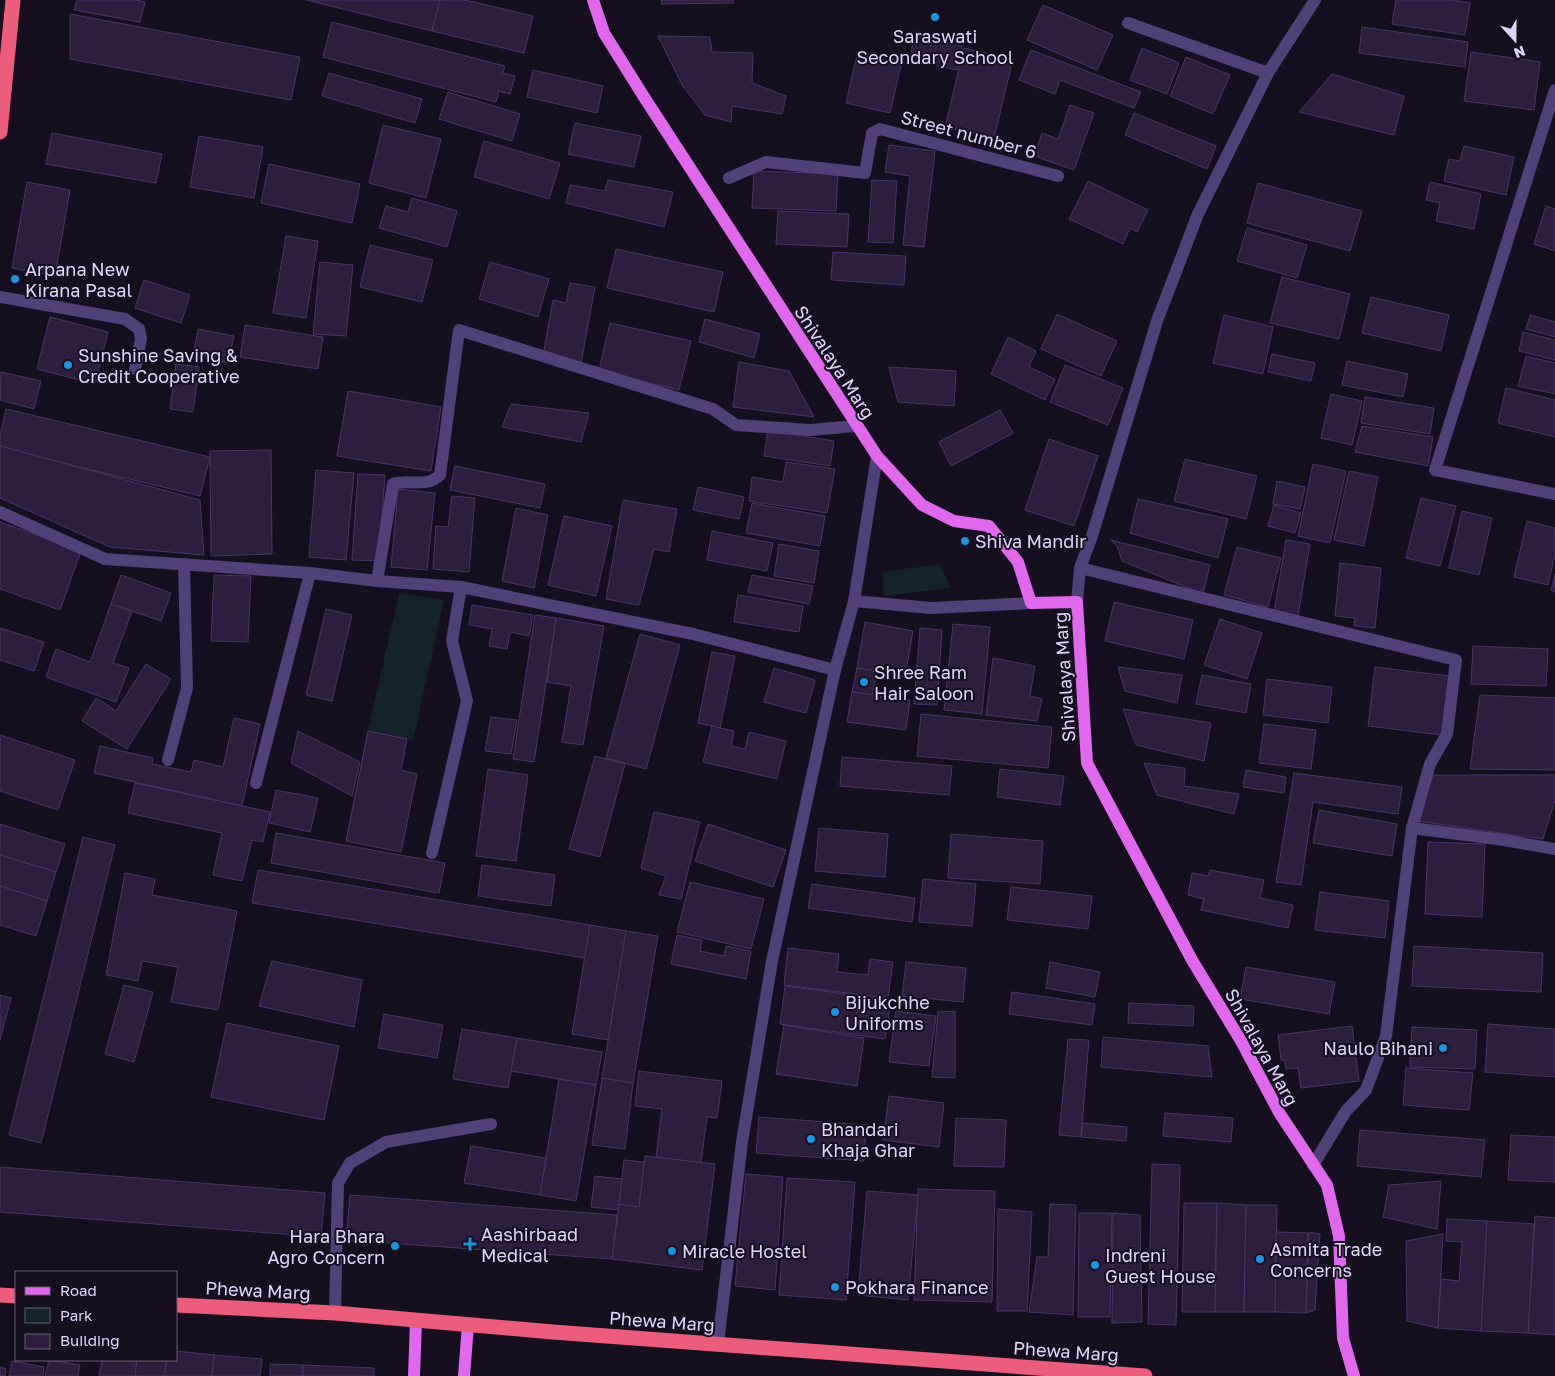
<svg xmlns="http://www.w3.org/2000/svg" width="1555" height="1376" font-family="'Golos Text',sans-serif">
<rect width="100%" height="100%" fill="#160f1f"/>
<g fill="#132328">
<path d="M940,564L951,588L884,596L882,572Z"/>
<path d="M399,593L444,600L413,741L368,731Z"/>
</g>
<g fill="#2d1e3e" stroke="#4b3367">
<path d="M77,0H136L145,2L140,22L74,10Z"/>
<path d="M306,0H440L432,31Z"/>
<path d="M440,0H465L533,16L524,53L432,31Z"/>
<path d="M661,0H733V3L662,4Z"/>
<path d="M1396,0H1452L1470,3L1465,35L1392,24Z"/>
<path d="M1043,5L1113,35L1097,70L1027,40Z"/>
<path d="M70,14L300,57L291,100L70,59Z"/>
<path d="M332,22L505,66L503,73L515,76L510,94L499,91L496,102L323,57Z"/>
<path d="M1362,27L1468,42L1465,67L1359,53Z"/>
<path d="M915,31L963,40L957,70L910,60Z"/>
<path d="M658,36L710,37L712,52L753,53L752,83L786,96L782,114L732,106L731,122L705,115L682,85Z"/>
<path d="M964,48L1013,59L994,138L945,127Z"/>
<path d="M1142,48L1179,63L1167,94L1130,80Z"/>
<path d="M1031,50L1141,92L1134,108L1060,80L1055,94L1019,80Z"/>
<path d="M858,51L902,61L890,113L846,103Z"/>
<path d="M1471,52L1540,62L1534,110L1464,101Z"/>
<path d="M1186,57L1230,75L1213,114L1170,96Z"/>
<path d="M533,70L603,86L597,113L527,97Z"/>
<path d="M329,73L422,99L415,123L322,96Z"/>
<path d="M1332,74L1404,96L1394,135L1299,112Z"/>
<path d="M448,92L520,114L512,141L439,119Z"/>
<path d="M1070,105L1094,113L1074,170L1034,156L1042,133L1058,139Z"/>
<path d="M1134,113L1216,146L1207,169L1125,135Z"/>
<path d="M575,123L641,136L634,167L568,154Z"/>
<path d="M383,125L441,139L426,198L369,183Z"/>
<path d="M52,133L162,154L156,183L46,164Z"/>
<path d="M199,136L263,147L254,198L190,187Z"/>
<path d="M484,141L560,163L549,199L474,177Z"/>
<path d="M889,145L935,151L924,247L903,245L910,176L885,172Z"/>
<path d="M1464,146L1514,157L1506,195L1444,181L1449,159L1460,161Z"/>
<path d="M269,164L360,184L352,223L261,203Z"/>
<path d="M754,171L838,174L836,211L752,208Z"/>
<path d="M608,180L673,192L664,227L566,203L570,185L605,191Z"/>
<path d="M872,180L897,181L893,243L868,242Z"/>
<path d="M1088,181L1148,210L1137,232L1130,228L1123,244L1069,219Z"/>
<path d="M27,182L70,190L55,276L12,268Z"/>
<path d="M1430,182L1481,194L1474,229L1436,221L1440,203L1426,200Z"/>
<path d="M1258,183L1362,211L1350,251L1247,223Z"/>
<path d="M412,198L457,211L447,247L379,228L386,206L408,212Z"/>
<path d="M1546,206L1555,209V251L1534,244Z"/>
<path d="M778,211L849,214L847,247L776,244Z"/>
<path d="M1247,228L1307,245L1297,278L1237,261Z"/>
<path d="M286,236L318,241L306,318L273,313Z"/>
<path d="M370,245L433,260L422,302L360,287Z"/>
<path d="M616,249L723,272L714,312L607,288Z"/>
<path d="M833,252L906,256L904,285L831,280Z"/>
<path d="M320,262L353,265L346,336L313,334Z"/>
<path d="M490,262L549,279L538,317L479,299Z"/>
<path d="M1282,277L1350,294L1339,339L1270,323Z"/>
<path d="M144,280L190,295L181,323L135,308Z"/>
<path d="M570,283L595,287L581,363L543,356L553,300L566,303Z"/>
<path d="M1371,297L1449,315L1441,351L1362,333Z"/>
<path d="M1057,314L1117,341L1101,376L1041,349Z"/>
<path d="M1224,315L1273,327L1263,374L1213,363Z"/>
<path d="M1530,315L1555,322V337L1526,329Z"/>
<path d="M50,317L108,332L95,384L37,369Z"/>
<path d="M705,319L760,334L754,358L699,342Z"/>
<path d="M610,323L691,341L679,390L599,371Z"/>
<path d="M245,325L323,337L318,369L240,357Z"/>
<path d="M198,329L234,336L228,363L193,355Z"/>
<path d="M1523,332L1555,340V360L1519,351Z"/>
<path d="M1008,337L1036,351L1029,367L1055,379L1045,400L991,374Z"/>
<path d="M1272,354L1315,363L1311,381L1268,372Z"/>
<path d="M1526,356L1555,363V394L1518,386Z"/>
<path d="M1347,361L1408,374L1403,397L1342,385Z"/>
<path d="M739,362L789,371L814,417L733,407Z"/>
<path d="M176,364L199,367L193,412L170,409Z"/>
<path d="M1065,365L1123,388L1108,425L1050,402Z"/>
<path d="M889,367L956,371L954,406L898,402Z"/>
<path d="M1,372L41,381L34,409L0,400Z"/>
<path d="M1506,388L1555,400V437L1498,423Z"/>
<path d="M348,391L441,407L431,471L337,456Z"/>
<path d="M1331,394L1362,401L1352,445L1321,438Z"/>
<path d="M1365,397L1434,408L1430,434L1361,423Z"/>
<path d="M511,404L589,413L581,442L502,427Z"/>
<path d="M6,409L210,457L200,496L0,448V436Z"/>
<path d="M1000,410L1013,433L951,466L939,442Z"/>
<path d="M1362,426L1433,437L1428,466L1355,452Z"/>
<path d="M768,430L834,441L830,466L764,456Z"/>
<path d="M1049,439L1098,456L1074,526L1025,510Z"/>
<path d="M0,446L200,500L204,555L110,547L0,498Z"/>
<path d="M271,450L272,554L211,556L210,451Z"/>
<path d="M1185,459L1257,476L1246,519L1174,501Z"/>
<path d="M786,462L835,469L827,513L749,501L752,477L783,482Z"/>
<path d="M1313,464L1346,471L1330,543L1298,536Z"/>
<path d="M455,466L545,484L540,508L450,490Z"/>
<path d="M316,470L354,473L346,560L309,557Z"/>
<path d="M1349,471L1378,477L1364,546L1334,540Z"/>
<path d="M358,474L385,475L379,561L352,560Z"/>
<path d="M1277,481L1305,487L1300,509L1273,504Z"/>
<path d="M698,487L744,497L739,519L693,510Z"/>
<path d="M398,489L435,493L427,570L391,567Z"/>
<path d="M452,496L475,498L469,572L433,569L436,526L448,527Z"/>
<path d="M1421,498L1456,506L1440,566L1406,558Z"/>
<path d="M1138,499L1228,519L1218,558L1130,533Z"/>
<path d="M623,500L677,509L669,552L654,549L639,605L606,599Z"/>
<path d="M752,503L825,516L820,546L746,533Z"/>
<path d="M1274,505L1301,513L1295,533L1268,526Z"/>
<path d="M516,508L548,515L534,588L502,581Z"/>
<path d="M1462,511L1492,518L1479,575L1449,568Z"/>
<path d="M564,516L612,526L596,596L548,585Z"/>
<path d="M1527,521L1555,528V554L1548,585L1514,577Z"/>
<path d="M0,522L81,551L60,610L0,589Z"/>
<path d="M712,531L773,543L767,571L707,560Z"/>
<path d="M1111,540L1210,565L1203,594L1122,561L1117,546Z"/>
<path d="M1286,540L1310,544L1298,616L1274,612Z"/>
<path d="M779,544L819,551L814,583L774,576Z"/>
<path d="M1237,547L1281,558L1268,607L1224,595Z"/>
<path d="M1340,563L1381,568L1375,628L1354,626L1355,618L1335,616Z"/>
<path d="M1555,574V592L1551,590Z"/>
<path d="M121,575L171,593L161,621L111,604Z"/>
<path d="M214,575L251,576L248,642L211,641Z"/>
<path d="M752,575L813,586L809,604L748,592Z"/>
<path d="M738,595L803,606L799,632L734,622Z"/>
<path d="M1114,602L1193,620L1184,659L1105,641Z"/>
<path d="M111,604L132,611L113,663L129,668L116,702L46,677L56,649L90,662Z"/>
<path d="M472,605L533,615L529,636L510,632L507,649L489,646L492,629L469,625Z"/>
<path d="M326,609L352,615L332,701L306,695Z"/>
<path d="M535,615L556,618L534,762L513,759Z"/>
<path d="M556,618L604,626L583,745L562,742L571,686L547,682Z"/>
<path d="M1220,619L1262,633L1247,679L1204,665Z"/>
<path d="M865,622L913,631L905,677L857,668Z"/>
<path d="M953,624L990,627L982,714L944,710Z"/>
<path d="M0,628L44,642L34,671L0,660Z"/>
<path d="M920,628L942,630L937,705L914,704Z"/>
<path d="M640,634L680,645L646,769L606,758Z"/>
<path d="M1473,646L1548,649L1546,686L1471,684Z"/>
<path d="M712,652L735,656L720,728L698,723Z"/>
<path d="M993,658L1035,666L1030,696L1042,699L1037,721L986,715Z"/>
<path d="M146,664L171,679L127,749L82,721L96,698L116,711Z"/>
<path d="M1118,667L1182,675L1177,703L1125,691Z"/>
<path d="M1375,667L1449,676L1442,735L1368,726Z"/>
<path d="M774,668L815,680L806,713L764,702Z"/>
<path d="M857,668L877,671L872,696L852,692Z"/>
<path d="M1202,675L1251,684L1246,713L1196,704Z"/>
<path d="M1267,679L1332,687L1328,723L1263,715Z"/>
<path d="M852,692L910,700L906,730L847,722Z"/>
<path d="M1480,695L1555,698V770L1470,769Z"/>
<path d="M1123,709L1211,723L1204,761L1136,745Z"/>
<path d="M921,714L1052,727L1048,768L917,756Z"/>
<path d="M491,717L517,720L511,754L485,751Z"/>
<path d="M234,718L260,724L242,806L94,773L100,746L153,758L152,764L191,772L194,760L223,767Z"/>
<path d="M1264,724L1316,730L1311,769L1259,763Z"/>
<path d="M712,726L734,731L731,746L745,749L749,732L786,741L777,779L703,762Z"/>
<path d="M298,731L360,762L352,796L291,763Z"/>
<path d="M368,731L407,739L401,770L417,774L401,852L346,841Z"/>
<path d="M0,735L75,760L58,810L0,791Z"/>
<path d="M595,756L625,764L600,857L569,849Z"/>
<path d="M842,757L952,766L949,795L840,786Z"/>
<path d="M1144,763L1185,768L1184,786L1239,794L1234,814L1157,795Z"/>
<path d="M488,769L528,775L516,861L476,856Z"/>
<path d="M1000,769L1064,776L1060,805L997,797Z"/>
<path d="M1246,770L1286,777L1284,793L1243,787Z"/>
<path d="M1294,773L1402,787L1398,814L1313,802L1301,885L1276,882Z"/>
<path d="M1433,775H1555V800L1543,839L1417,821Z"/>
<path d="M135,783L270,812L263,842L252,840L242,881L213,875L222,833L128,813Z"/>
<path d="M276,790L318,798L310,832L269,823Z"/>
<path d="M1319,810L1397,824L1392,856L1313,843Z"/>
<path d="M654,812L700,822L681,899L659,895L666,876L641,868Z"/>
<path d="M0,824L65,844L56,872L0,855Z"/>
<path d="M708,824L786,850L773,887L695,861Z"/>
<path d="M819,828L888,834L885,877L815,871Z"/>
<path d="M276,833L445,863L439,893L271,863Z"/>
<path d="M951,834L1043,841L1040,884L948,878Z"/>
<path d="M83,837L115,845L41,1143L9,1135Z"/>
<path d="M1428,842L1485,844L1482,917L1425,914Z"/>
<path d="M0,855L56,872L47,901L0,886Z"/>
<path d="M482,865L555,875L551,906L478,896Z"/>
<path d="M258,870L590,925L585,958L252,903Z"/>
<path d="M1210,870L1264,880L1260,898L1293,905L1288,928L1201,910L1204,899L1188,895L1192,873L1208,876Z"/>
<path d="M125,873L155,879L152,895L237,911L218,1010L171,1002L178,967L142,961L138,981L106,975Z"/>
<path d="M923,879L976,884L972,926L919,922Z"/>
<path d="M690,882L764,899L751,949L677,932Z"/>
<path d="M812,884L915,898L912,922L808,908Z"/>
<path d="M0,886L47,901L36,936L0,925Z"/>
<path d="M1011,887L1092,896L1088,929L1007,920Z"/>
<path d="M1320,892L1389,901L1385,938L1315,930Z"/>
<path d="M590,925L626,931L608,1040L572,1034Z"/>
<path d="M626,931L658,936L633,1083L602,1078Z"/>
<path d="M677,935L702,940L700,951L724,956L726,946L751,951L746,979L671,964Z"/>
<path d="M1414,946L1543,953L1541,992L1412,986Z"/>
<path d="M788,948L839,954L837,972L868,975L870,959L893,962L888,998L784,985Z"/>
<path d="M272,961L362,980L354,1027L259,1006Z"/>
<path d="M906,962L966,968L963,1002L902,996Z"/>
<path d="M1050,962L1100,972L1095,997L1046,988Z"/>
<path d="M1246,967L1335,982L1329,1014L1240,999Z"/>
<path d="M124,985L153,992L134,1062L105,1054Z"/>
<path d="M785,986L891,1000L885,1039L780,1024Z"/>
<path d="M1012,992L1095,1004L1092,1025L1009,1014Z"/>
<path d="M0,995L11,998L0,1040Z"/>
<path d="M1129,1003L1194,1006L1193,1026L1128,1023Z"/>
<path d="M896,1011L936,1016L929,1066L889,1062Z"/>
<path d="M955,1011V1078L932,1077L938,1012Z"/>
<path d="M384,1014L443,1025L437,1058L378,1048Z"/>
<path d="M227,1023L339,1046L324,1120L211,1097Z"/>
<path d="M1488,1024L1555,1029V1077L1485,1072Z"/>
<path d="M784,1025L864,1038L857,1086L776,1074Z"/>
<path d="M1352,1026L1359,1081L1301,1088L1298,1068L1286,1069L1285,1060H1281L1278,1035Z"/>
<path d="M1412,1027L1477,1030L1475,1069L1410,1067Z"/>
<path d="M462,1029L517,1038L508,1088L453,1079Z"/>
<path d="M1103,1037L1208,1046L1212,1077L1101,1067Z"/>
<path d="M517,1038L602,1052L596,1085L511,1071Z"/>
<path d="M1068,1039L1089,1040L1081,1137L1059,1135Z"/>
<path d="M1406,1068L1473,1073L1469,1110L1403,1105Z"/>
<path d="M639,1071L722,1081L717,1118L707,1117L701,1163L656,1157L662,1109L635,1106Z"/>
<path d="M602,1078L633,1083L625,1149L592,1145Z"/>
<path d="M559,1079L596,1085L576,1201L540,1195Z"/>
<path d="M889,1096L944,1103L939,1147L883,1140Z"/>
<path d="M1165,1113L1233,1118L1231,1142L1163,1136Z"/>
<path d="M759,1117L866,1125L864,1161L756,1153Z"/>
<path d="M956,1118L1006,1120L1004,1167L954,1166Z"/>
<path d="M1083,1123L1127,1127L1126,1141L1081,1137Z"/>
<path d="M1360,1130L1485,1140L1481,1177L1357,1166Z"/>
<path d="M1511,1135L1555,1137V1182L1508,1180Z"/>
<path d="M471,1146L546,1158L540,1195L464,1183Z"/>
<path d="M645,1156L715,1164L702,1270L612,1259L619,1204L639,1207Z"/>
<path d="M624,1160L644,1162L639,1207L619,1204Z"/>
<path d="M1152,1164L1180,1165L1176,1325L1148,1324Z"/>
<path d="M0,1167L325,1193L321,1237L0,1212Z"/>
<path d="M746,1174L783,1177L775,1290L735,1286Z"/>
<path d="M595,1176L622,1179L618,1210L591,1207Z"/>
<path d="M787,1178L855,1182L846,1300L779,1295Z"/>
<path d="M1441,1181L1437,1229L1383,1217L1389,1185Z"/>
<path d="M918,1189L995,1191L992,1302L914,1300Z"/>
<path d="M867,1191L918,1195L908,1300L858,1295Z"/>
<path d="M350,1195L617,1215L612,1259L346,1240Z"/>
<path d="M1184,1203H1217L1215,1312H1182Z"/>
<path d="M1217,1203L1246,1205L1244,1312H1215Z"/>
<path d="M1050,1204L1076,1205L1073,1315L1029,1312L1037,1257H1048Z"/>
<path d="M1246,1205H1277L1275,1312H1244Z"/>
<path d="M998,1209L1032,1212L1027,1311H997Z"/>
<path d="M1079,1213H1112L1110,1317H1078Z"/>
<path d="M1113,1213L1140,1215L1142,1322L1112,1323Z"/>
<path d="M1535,1216L1555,1218V1335L1528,1333Z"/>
<path d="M1447,1219L1487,1221L1481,1331L1438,1328L1441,1279L1459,1281L1462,1242L1446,1241Z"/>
<path d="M1487,1221L1534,1224L1528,1333L1481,1331Z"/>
<path d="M1276,1232L1308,1233L1306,1313L1275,1312Z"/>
<path d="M1309,1232L1320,1234L1315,1310L1306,1313Z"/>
<path d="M1443,1234L1438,1328L1407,1321L1406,1241Z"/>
<path d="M176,1351L214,1355L212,1376H164L167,1360H176Z"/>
<path d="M214,1355L262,1359L260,1376H212Z"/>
<path d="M49,1360L80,1365L78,1376H45Z"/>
<path d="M102,1360H137L135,1376H99Z"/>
<path d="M137,1360H167L164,1376H135Z"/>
<path d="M12,1361L44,1367L43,1376H9Z"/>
<path d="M270,1364L303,1365V1376H270Z"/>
<path d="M303,1365L374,1368V1376H303Z"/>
<path d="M0,1367L6,1369L5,1376H0Z"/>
</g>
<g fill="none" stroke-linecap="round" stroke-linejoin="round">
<g stroke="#524078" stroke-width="12">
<path d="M1128,23L1268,73"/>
<path d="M1555,90L1435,470L1555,494"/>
<path d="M729,178L766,162L865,173L872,133L880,129L1058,176"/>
<path d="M0,297L125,319L139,329L141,339L135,369"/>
<path d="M0,512L105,559L310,573L377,581L461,587L693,634L835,670"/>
<path d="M1080,568L1456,660L1447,734L1430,764L1412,828"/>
<path d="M377,581L393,484C409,479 427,488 440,475L459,330L713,409L736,425L811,430L855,426"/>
<path d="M854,601L931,608L1031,603"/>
<path d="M1077,602L1080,568L1092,536L1157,321L1198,214L1268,73L1315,0"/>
<path d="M168,760L187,688L184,564"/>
<path d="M256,783L310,573"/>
<path d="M432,853L467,701L452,641L461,587"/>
<path d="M1313,1165L1346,1111L1366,1090L1386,1036L1412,828L1504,840L1555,849"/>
<path d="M335,1313L338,1183L350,1163L386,1142L491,1124"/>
<path d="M718,1344L742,1142L772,961L835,670L854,601L877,456"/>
</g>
<g stroke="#df68ec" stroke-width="12">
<path d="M593,0L604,33L644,97L877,456L922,505L954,521L989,526L1018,562L1031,603L1077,602L1087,763L1192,960L1241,1041L1280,1114L1327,1185L1339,1236L1343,1338L1354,1376"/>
<path d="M414,1376L416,1321"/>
<path d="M464,1376L468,1325"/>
</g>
<g stroke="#eb5d7a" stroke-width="15">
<path d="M0,132L13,0"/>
<path d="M0,1295L16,1296"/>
<path d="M176,1305L335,1313L553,1332L1145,1376"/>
</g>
</g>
<g fill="#1c94dd" stroke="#160f1f" stroke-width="2">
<circle cx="935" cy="17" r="5"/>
<circle cx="15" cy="279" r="5"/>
<circle cx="68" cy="365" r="5"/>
<circle cx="965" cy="541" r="5"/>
<circle cx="864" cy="682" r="5"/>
<circle cx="835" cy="1012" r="5"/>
<circle cx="1443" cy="1048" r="5"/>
<circle cx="811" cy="1139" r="5"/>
<path d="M467.5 1236.5h5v5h5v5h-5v5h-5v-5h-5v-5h5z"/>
<circle cx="395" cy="1246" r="5"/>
<circle cx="672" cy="1251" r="5"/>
<circle cx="1260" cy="1259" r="5"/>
<circle cx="1095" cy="1265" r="5"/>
<circle cx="835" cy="1287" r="5"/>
</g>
<g text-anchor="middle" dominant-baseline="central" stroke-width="4" stroke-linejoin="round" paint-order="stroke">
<g font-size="18" fill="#e2d3f9" stroke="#160f1f" text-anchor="start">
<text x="935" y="36" text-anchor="middle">Saraswati<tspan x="935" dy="21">Secondary School</tspan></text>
<text x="25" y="269">Arpana New<tspan x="25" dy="21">Kirana Pasal</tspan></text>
<text x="78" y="355">Sunshine Saving &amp;<tspan x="78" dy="21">Credit Cooperative</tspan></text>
<text x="975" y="541">Shiva Mandir</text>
<text x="874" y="672">Shree Ram<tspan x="874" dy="21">Hair Saloon</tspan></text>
<text x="845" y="1002">Bijukchhe<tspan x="845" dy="21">Uniforms</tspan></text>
<text x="1433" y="1048" text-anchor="end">Naulo Bihani</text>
<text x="821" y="1129">Bhandari<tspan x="821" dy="21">Khaja Ghar</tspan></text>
<text x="481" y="1234">Aashirbaad<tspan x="481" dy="21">Medical</tspan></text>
<text x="385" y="1236" text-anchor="end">Hara Bhara<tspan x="385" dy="21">Agro Concern</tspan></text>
<text x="1270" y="1249">Asmita Trade<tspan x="1270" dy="21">Concerns</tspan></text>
<text x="682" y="1251">Miracle Hostel</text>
<text x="1105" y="1255">Indreni<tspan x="1105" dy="21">Guest House</tspan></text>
<text x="845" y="1287">Pokhara Finance</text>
</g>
<g font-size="18" fill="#e2d3f9" stroke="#160f1f">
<text transform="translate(969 134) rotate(15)">Street number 6</text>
<text transform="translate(835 362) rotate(57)">Shivalaya Marg</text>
<text transform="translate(1064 677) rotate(-94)">Shivalaya Marg</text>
<text transform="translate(1262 1047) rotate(61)">Shivalaya Marg</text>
<text transform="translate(258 1290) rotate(3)">Phewa Marg</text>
<text transform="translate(662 1321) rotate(4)">Phewa Marg</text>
<text transform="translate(1066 1351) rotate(4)">Phewa Marg</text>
</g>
</g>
<rect x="15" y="1271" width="162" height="90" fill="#160f1f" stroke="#685d76"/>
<rect x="25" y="1287" width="25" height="8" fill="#df68ec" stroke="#685d76"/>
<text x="60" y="1296" font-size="15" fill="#e2d3f9">Road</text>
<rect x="25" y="1308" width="25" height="15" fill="#132328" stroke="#685d76"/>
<text x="60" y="1321" font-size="15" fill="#e2d3f9">Park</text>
<rect x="25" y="1334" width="25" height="15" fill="#2d1e3e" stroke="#685d76"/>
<text x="60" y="1346" font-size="15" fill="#e2d3f9">Building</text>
<g transform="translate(1515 40) rotate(159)" stroke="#160f1f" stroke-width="4" paint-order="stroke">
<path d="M0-4L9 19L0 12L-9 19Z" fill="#e2d3f9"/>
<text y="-8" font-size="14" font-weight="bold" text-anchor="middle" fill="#e2d3f9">N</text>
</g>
</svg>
